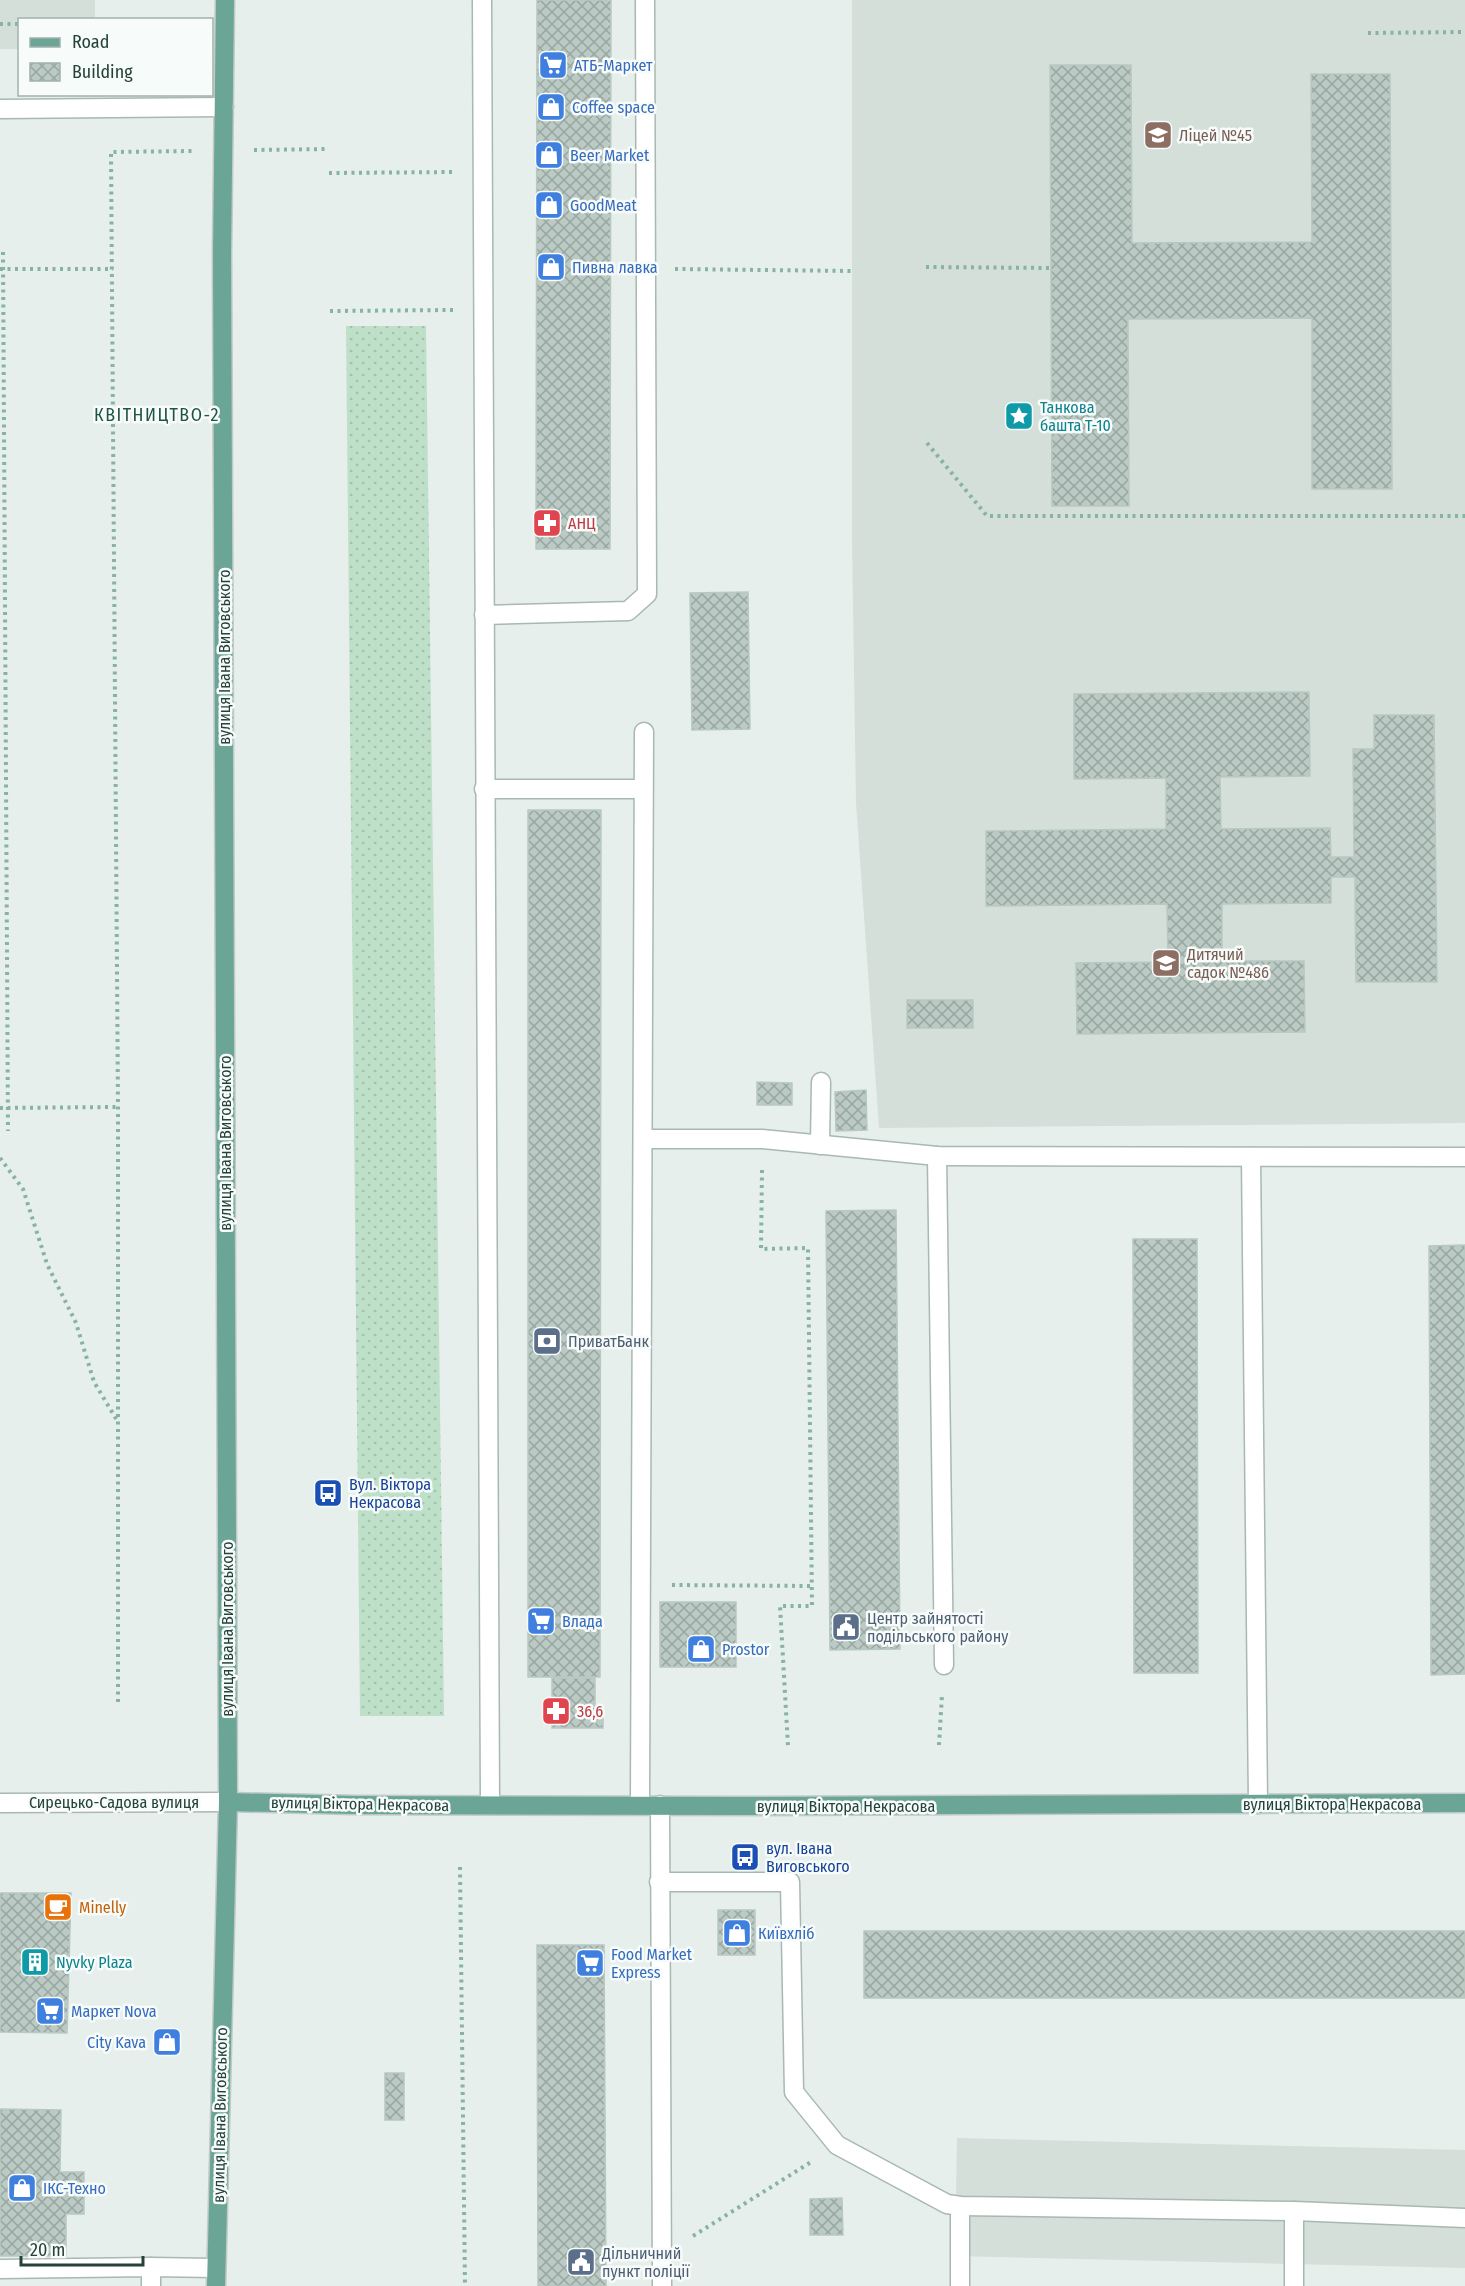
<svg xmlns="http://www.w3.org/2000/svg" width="1465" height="2286" font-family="'Fira Sans Condensed',sans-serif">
<defs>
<pattern id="grass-dots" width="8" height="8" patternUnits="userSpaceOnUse" patternTransform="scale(1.5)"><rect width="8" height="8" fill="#bfe0c8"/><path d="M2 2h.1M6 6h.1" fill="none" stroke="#a4c1ad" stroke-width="1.8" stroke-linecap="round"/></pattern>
<pattern id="building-cross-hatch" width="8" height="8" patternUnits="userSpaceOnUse" patternTransform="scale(1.5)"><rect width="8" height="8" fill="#bbcac4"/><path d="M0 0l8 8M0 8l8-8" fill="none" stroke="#98a6a0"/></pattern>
</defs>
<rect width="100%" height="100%" fill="#e6efeb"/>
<g fill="#d4dfda">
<path d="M0,0H95V19L20,20L19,49H0Z"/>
<path d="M852,0H1465V1123L879,1128L856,803L852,539Z"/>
<path d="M957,2138L1465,2150V2268L955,2256Z"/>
</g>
<path fill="url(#grass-dots)" d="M346,326H426L444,1716H360Z"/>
<g fill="url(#building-cross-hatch)" stroke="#b8c9c2" stroke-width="1.5">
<path d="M537,0H611L610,549H536Z"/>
<path d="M1050,65H1131L1132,243L1312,242L1311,74H1390L1392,489H1312V318L1128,319L1129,506H1052Z"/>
<path d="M748,592L750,729L692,730L690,593Z"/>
<path d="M1309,692L1310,776L1220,777L1221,829L1330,828L1331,857H1354L1353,749H1374V715H1434L1437,982H1356L1355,877H1331V903L1222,904V961H1304L1305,1032L1077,1034L1076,963L1168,962L1167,904L986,906V831L1166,829V778L1074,779V694Z"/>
<path d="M528,810H601L600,1677H528Z"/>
<rect x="907" y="1000" width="66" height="28"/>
<path d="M757,1082L792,1083V1105H757Z"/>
<path d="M866,1090L867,1130L836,1131L835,1092Z"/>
<path d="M896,1210L900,1649L830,1650L826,1211Z"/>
<path d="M1133,1239H1197L1198,1673H1134Z"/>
<path d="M1465,1245V1674L1431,1675L1429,1246Z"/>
<rect x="660" y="1602" width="76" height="65"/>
<rect x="552" y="1678" width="43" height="50"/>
<rect x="595" y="1713" width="8" height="15"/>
<path d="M0,1893H71L67,2033L0,2032Z"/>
<rect x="718" y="1910" width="37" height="45"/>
<rect x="864" y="1931" width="601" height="67"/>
<path d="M537,1945H604L606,2286H538Z"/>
<rect x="385" y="2073" width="19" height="47"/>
<path d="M0,2109L61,2110L60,2172H84V2214H66V2256H0Z"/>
<path d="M842,2198L843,2235H810V2199Z"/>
</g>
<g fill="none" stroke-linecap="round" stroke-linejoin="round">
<g stroke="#a8b8b2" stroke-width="21">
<g id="minor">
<path d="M482,0L490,1805"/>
<path d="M0,109L224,107"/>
<path d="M484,615L628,611L647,594L645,0"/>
<path d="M484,789H643"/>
<path d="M643,1139H762L937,1156L1465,1157"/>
<path d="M820,1145L821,1082"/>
<path d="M937,1156L944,1665"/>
<path d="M1251,1157L1258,1804"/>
<path d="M0,1803L228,1802"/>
<path d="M640,1805L644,732"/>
<path d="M660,1805L662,2286"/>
<path d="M659,1882H790L794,2092L837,2145L947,2204L960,2206L1294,2211L1465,2218"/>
<path d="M960,2206V2286"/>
<path d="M1294,2211V2286"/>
<path d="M0,2269L151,2267L216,2268"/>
<path d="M151,2286V2267"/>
</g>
</g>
<g stroke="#c2cac8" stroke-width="21">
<g id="major">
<path d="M228,1802L355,1805L745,1806L1465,1803"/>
<path d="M216,2286L228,1802L222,254L225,0"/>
</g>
</g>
<g stroke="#86b3a5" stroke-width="4" stroke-dasharray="3 4.5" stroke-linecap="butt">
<path d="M0,24H20"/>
<path d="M1368,33L1465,32"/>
<path d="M254,150L328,149"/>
<path d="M329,173L454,172"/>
<path d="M3,252L8,1131"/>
<path d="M926,267L1050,268"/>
<path d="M0,269H113"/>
<path d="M675,269L852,271"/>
<path d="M330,311L453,310"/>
<path d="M927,443L987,516H1465"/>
<path d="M0,1108L118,1107"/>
<path d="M0,1158L23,1189L47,1264L76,1323L94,1382L118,1422"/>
<path d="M762,1170L761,1249L808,1248L812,1606H780L788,1746"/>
<path d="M672,1585L812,1586"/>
<path d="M118,1702V1107L111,152L192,151"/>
<path d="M939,1745L942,1695"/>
<path d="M460,1867L465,2286"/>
<path d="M693,2236L811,2162"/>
</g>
<use href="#minor" stroke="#fff" stroke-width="18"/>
<use href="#major" stroke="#6aa596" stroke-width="18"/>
</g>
<defs>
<g id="supermarket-square" transform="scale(1.5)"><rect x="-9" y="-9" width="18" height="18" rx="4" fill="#3f7fe0" stroke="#f7fbf9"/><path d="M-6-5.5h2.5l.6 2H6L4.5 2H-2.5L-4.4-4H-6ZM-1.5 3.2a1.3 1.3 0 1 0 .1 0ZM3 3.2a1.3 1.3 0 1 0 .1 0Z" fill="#fff"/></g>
<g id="shop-square" transform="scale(1.5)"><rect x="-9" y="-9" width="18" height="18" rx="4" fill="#3f7fe0" stroke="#f7fbf9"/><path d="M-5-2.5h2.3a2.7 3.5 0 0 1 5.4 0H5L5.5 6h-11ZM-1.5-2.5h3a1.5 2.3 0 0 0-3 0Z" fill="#fff"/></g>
<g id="school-square" transform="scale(1.5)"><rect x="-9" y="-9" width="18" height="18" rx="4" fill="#8d6e63" stroke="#f7fbf9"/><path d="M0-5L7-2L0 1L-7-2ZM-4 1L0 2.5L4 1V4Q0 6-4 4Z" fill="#fff"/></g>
<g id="sight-square" transform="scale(1.5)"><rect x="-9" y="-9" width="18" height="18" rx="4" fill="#0f9aa8" stroke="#f7fbf9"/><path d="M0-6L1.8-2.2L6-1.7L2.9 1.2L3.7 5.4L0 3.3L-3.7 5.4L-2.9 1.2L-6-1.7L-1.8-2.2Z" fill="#fff"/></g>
<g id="pharmacy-square" transform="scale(1.5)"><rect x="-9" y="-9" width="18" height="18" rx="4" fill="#e0444e" stroke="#f7fbf9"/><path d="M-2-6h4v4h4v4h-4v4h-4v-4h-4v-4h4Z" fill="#fff"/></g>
<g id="bank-square" transform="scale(1.5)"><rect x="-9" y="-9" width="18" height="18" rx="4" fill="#5c6f8a" stroke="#f7fbf9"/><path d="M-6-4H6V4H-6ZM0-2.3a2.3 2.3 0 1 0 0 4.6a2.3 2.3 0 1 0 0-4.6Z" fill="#fff"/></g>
<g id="bus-square" transform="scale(1.5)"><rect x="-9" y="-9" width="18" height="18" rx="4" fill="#1a4fb4" stroke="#f7fbf9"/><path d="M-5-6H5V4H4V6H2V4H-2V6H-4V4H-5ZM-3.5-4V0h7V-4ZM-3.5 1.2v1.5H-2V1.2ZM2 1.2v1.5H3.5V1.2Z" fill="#fff"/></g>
<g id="civic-square" transform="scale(1.5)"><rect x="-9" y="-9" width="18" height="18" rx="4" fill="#5c6f8a" stroke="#f7fbf9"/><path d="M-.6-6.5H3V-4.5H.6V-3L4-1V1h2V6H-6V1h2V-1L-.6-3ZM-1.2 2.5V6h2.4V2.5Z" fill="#fff"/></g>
<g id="cafe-square" transform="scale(1.5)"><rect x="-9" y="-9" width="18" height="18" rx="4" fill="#e8710a" stroke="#f7fbf9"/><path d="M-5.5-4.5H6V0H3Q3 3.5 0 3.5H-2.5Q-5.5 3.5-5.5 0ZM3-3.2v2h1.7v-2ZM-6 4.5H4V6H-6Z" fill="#fff"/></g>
<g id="building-square" transform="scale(1.5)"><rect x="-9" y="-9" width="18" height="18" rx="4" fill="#0f9aa8" stroke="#f7fbf9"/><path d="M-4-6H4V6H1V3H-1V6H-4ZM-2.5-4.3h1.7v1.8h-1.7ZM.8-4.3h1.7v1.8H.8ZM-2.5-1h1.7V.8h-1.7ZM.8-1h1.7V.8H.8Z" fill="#fff"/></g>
</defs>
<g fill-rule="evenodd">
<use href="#supermarket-square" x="553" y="65"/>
<use href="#shop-square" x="551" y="107"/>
<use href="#school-square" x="1158" y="135"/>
<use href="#shop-square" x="549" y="155"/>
<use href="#shop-square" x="549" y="205"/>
<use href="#shop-square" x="551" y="267"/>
<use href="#sight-square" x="1019" y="416"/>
<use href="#pharmacy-square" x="547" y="523"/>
<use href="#school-square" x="1166" y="963"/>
<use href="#bank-square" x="547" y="1341"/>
<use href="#bus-square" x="328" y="1493"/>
<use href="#supermarket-square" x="541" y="1621"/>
<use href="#civic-square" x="846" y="1627"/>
<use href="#shop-square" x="701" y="1649"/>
<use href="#pharmacy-square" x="556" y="1711"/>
<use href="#bus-square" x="745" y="1857"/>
<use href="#cafe-square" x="58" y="1907"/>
<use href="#shop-square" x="737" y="1933"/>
<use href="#building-square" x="35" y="1962"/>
<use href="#supermarket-square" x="590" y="1963"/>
<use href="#supermarket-square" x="50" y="2011"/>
<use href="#shop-square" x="167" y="2042"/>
<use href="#shop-square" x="22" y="2188"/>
<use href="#civic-square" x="581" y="2262"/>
</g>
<g text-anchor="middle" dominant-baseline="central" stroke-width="5" stroke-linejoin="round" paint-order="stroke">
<g font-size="16" fill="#366cbe" stroke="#f7fbf9" text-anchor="start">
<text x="574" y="65">АТБ-Маркет</text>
<text x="572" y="107">Coffee space</text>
<text x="570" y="155">Beer Market</text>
<text x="570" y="205">GoodMeat</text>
<text x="572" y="267">Пивна лавка</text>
<text x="562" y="1621">Влада</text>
<text x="722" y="1649">Prostor</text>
<text x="758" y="1933">Київхліб</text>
<text x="611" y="1954">Food Market<tspan x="611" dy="18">Express</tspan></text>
<text x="71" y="2011">Маркет Nova</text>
<text x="146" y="2042" text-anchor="end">City Kava</text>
<text x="43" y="2188">ІКС-Техно</text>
</g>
<g font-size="16" fill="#785e54" stroke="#f7fbf9" text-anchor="start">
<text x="1179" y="135">Ліцей №45</text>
<text x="1187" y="954">Дитячий<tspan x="1187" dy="18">садок №486</tspan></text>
</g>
<g font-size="16" fill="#0d838f" stroke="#f7fbf9" text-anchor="start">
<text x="1040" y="407">Танкова<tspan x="1040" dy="18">башта Т-10</tspan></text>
<text x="56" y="1962">Nyvky Plaza</text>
</g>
<g font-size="16" fill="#be3a42" stroke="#f7fbf9" text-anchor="start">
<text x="568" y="523">АНЦ</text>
<text x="577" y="1711">36,6</text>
</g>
<g font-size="16" fill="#24423a" stroke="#f7fbf9">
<text transform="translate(224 657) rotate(-90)">вулиця Івана Виговського</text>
<text transform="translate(225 1143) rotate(-90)">вулиця Івана Виговського</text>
<text transform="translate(227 1629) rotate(-90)">вулиця Івана Виговського</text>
<text x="114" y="1802">Сирецько-Садова вулиця</text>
<text transform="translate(360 1804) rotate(1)">вулиця Віктора Некрасова</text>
<text x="1332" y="1804">вулиця Віктора Некрасова</text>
<text x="846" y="1806">вулиця Віктора Некрасова</text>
<text transform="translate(220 2115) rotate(-89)">вулиця Івана Виговського</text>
</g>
<g font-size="16" fill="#4e5e75" stroke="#f7fbf9" text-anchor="start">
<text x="568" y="1341">ПриватБанк</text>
<text x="867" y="1618">Центр зайнятості<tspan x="867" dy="18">подільського району</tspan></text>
<text x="602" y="2253">Дільничний<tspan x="602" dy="18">пункт поліції</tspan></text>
</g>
<g font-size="16" fill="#164399" stroke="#f7fbf9" text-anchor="start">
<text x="349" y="1484">Вул. Віктора<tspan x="349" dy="18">Некрасова</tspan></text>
<text x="766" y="1848">вул. Івана<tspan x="766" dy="18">Виговського</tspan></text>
</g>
<g font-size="16" fill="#c56008" stroke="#f7fbf9" text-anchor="start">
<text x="79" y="1907">Minelly</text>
</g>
<g font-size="18" letter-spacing="1.5" fill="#1f5548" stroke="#f7fbf9">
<text x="157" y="415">КВІТНИЦТВО-2</text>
</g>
</g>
<rect x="18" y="18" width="195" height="78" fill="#f7fbf9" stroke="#a3b1ad" stroke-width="1.5"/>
<rect x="30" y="38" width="30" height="9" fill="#6aa596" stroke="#a3b1ad" stroke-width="1.5"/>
<text x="72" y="48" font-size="18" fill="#24423a">Road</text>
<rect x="30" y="63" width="30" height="18" fill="url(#building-cross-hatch)" stroke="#a3b1ad" stroke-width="1.5"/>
<text x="72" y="78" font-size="18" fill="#24423a">Building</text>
<path d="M21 2256v9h122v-9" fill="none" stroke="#24423a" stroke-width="3"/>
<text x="30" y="2256" font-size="18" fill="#24423a" stroke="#f7fbf9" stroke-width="4.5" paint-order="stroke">20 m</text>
</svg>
